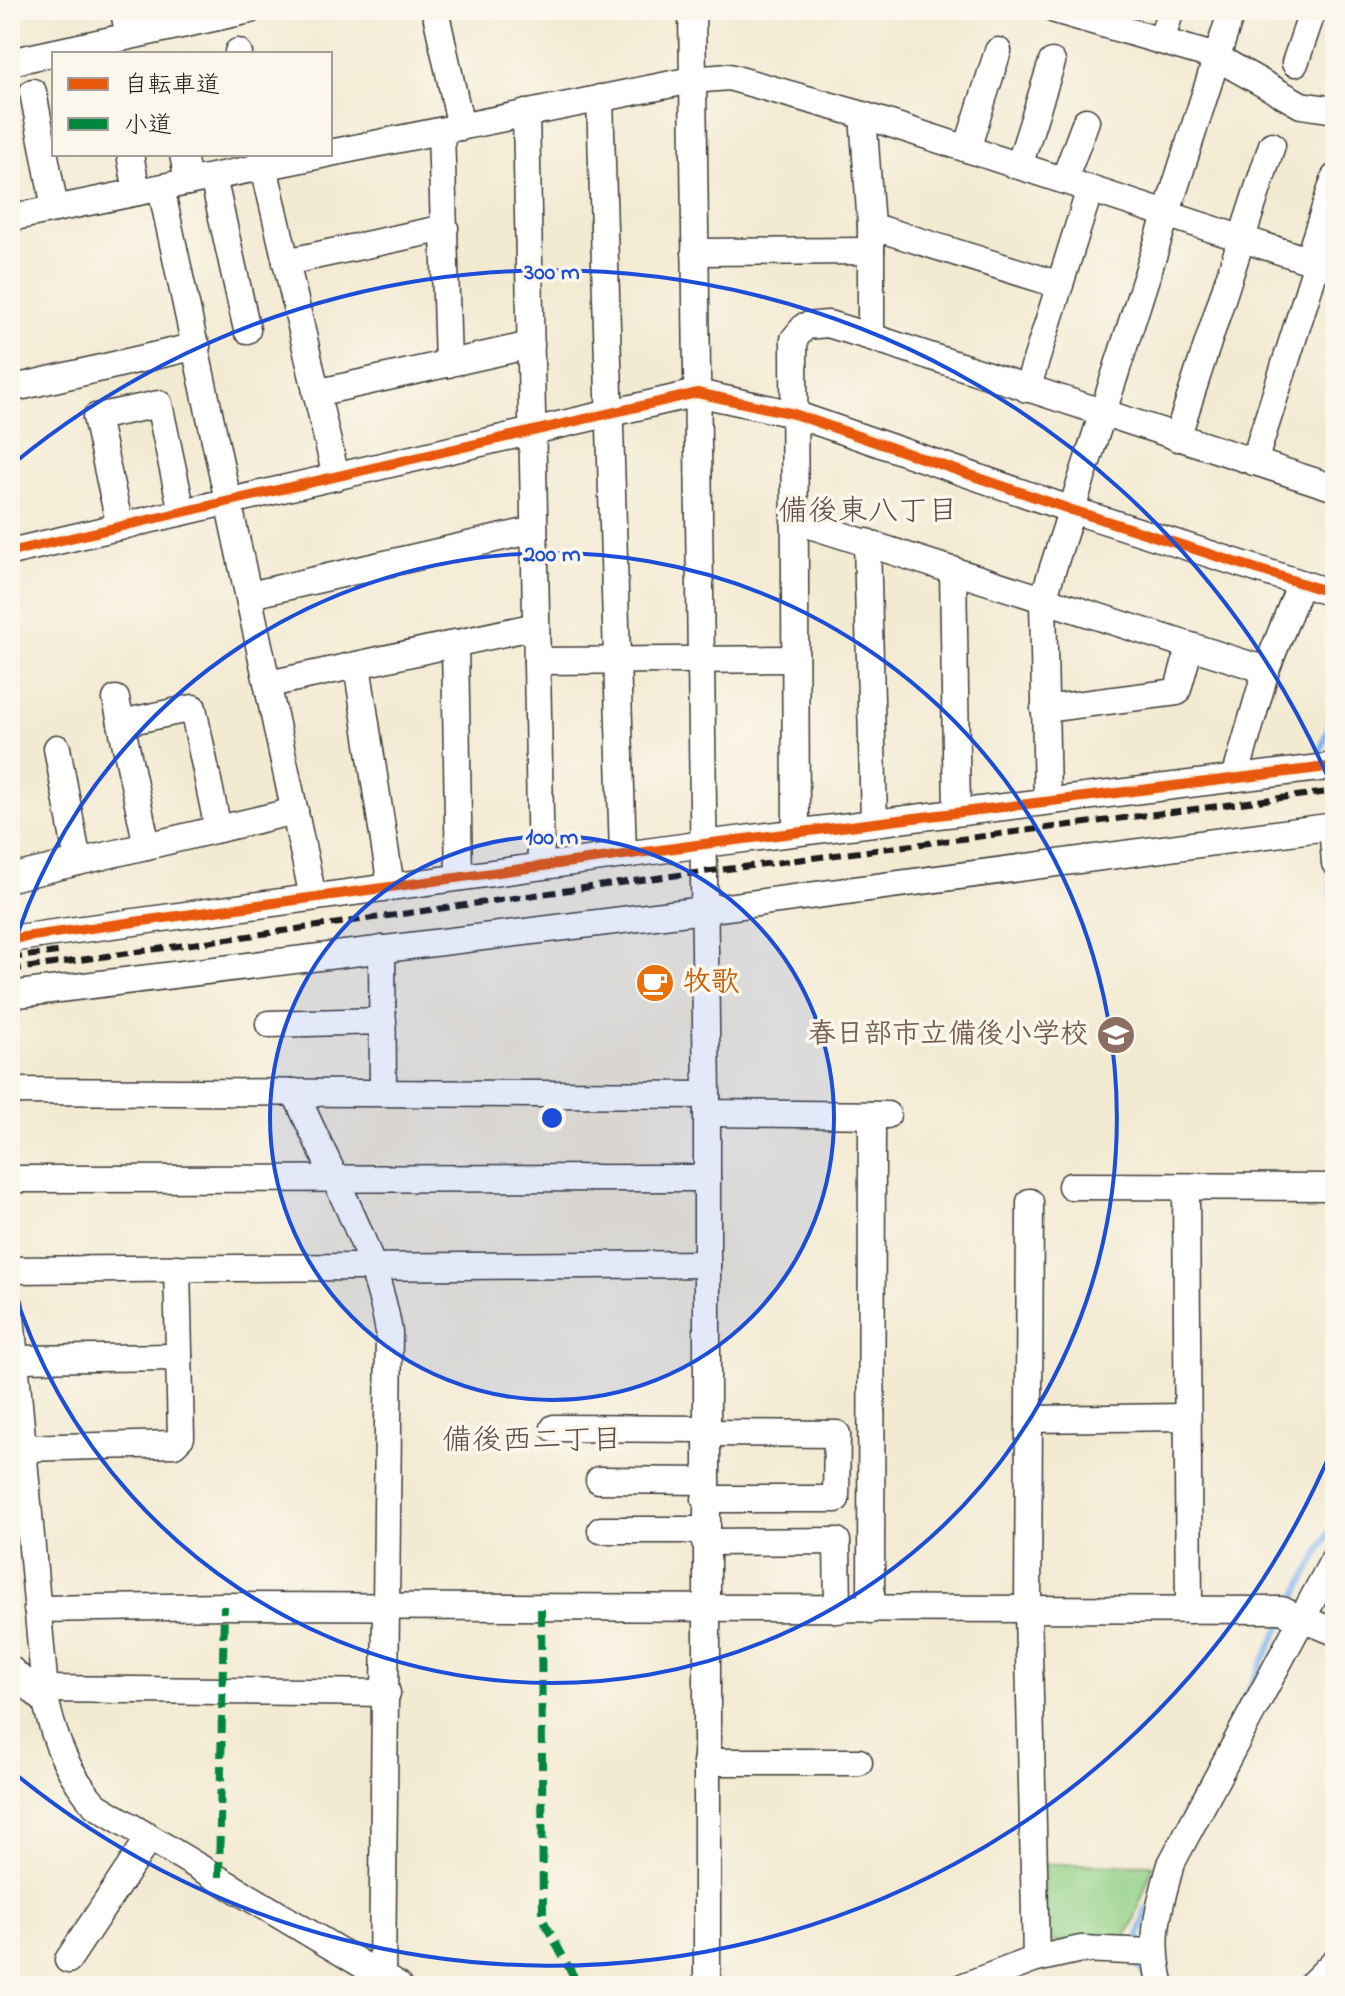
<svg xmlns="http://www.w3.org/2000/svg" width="1345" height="1996" font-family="'Indie Flower','Klee One',sans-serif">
<rect width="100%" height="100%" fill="#fbf7ec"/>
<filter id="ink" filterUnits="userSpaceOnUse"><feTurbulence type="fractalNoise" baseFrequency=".0125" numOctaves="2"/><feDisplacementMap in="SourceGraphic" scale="16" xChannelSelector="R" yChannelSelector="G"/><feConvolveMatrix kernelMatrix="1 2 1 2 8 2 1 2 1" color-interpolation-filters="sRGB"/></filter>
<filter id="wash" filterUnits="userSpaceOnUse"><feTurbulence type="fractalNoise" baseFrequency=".006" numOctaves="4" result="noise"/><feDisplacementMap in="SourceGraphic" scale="32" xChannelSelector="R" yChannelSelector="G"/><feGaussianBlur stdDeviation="1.8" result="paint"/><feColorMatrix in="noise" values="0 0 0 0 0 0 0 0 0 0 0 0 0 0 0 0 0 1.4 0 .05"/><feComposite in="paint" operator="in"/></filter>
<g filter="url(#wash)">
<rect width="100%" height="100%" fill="#f3ead2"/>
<path fill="#91d086" stroke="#567651" stroke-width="2" d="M1044,1864L1153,1865L1132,1926L1124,1939L1046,1942Z"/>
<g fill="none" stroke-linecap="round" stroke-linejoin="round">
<g stroke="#80b3ed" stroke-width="6">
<path d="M1318,759L1335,704"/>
<path d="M1330,870L1335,930"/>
<path d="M1290,1608L1335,1521"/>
<path d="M1232,1722L1285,1618"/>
<path d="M1158,1864L1169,1841"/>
<path d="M1137,1945L1146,1909"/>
<path d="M1131,1960L1143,1971L1148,1986"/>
</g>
</g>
</g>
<g filter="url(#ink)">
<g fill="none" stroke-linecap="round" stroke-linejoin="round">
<g stroke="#3c3b37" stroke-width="29">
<g id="minor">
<path d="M124,10L126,22"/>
<path d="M435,10L461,127"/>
<path d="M692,10L707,1095V1986"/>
<path d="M1055,10L1216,57L1301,105L1335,110"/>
<path d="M1161,41L1171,10"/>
<path d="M238,52L239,54"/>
<path d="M10,62L250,10"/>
<path d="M1295,63L1313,10"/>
<path d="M33,92L55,209"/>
<path d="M600,98L623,855"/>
<path d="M526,113L541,866"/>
<path d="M863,115L871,226V337"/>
<path d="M441,131L448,364"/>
<path d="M967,149L998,51"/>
<path d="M330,153L692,80L729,77L863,115L1335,269"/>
<path d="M130,154L137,192"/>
<path d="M183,154L188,182"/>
<path d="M261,154L336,477"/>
<path d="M1019,166L1052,62"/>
<path d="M213,177L247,330"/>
<path d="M1064,180L1086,121"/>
<path d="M161,188L313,897"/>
<path d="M10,218L326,154"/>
<path d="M871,226L1060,285"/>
<path d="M695,252L871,251"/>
<path d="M1308,260L1335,177"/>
<path d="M286,262L445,228"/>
<path d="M10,389L197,346"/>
<path d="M1027,389L1090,189"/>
<path d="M316,393L531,345"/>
<path d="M1177,438L1272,145"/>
<path d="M1254,462L1317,263"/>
<path d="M794,520L1266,670"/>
<path d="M120,527L96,417L159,404L182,512"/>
<path d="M867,542L874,822"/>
<path d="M10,552L697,393L794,414L1072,510L1335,594"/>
<path d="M953,570L957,812"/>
<path d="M250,595L534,530"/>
<path d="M455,643L459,877"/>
<path d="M537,661L795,659"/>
<path d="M357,665L391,887"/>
<path d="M269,684L536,626"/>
<path d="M116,699L147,846"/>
<path d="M1044,709L1177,692L1190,646"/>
<path d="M121,723L193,708L218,829"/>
<path d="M57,748L78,862"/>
<path d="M1235,778L1266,670L1300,585"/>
<path d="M1047,800L1043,599L1232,10"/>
<path d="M1332,826L1335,863"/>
<path d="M796,832L794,339L805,326L828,324L871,337L1335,488"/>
<path d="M10,878L295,811"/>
<path d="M10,939L704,844L1335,766"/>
<path d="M382,949L383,1092"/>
<path d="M10,995L704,910L1335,826"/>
<path d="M269,1024L383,1021"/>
<path d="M10,1091L707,1095"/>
<path d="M295,1092C328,1169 376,1249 389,1332L382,1976"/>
<path d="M707,1113L887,1115"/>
<path d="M10,1179L707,1178"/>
<path d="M1071,1186L1335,1187"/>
<path d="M1186,1187L1189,1610"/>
<path d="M1030,1202L1028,1610L1036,1959"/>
<path d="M10,1270L707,1264"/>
<path d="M10,1305L46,1702C55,1743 68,1773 95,1805L398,1986"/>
<path d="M15,1359L179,1357"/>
<path d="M1029,1419L1186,1417"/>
<path d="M554,1428L706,1429"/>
<path d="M23,1448L174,1444L181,1437L177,1268"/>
<path d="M599,1480L705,1481"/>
<path d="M705,1499H836L837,1434L706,1433"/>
<path d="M601,1530H705"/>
<path d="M705,1542L837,1541L838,1610"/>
<path d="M37,1609L224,1606L1281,1610L1335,1632"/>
<path d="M871,1610L872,1115"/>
<path d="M10,1669L46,1702"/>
<path d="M45,1689L387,1693"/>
<path d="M706,1762H859"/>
<path d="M68,1960L149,1838"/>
<path d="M964,1986L1036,1959L1081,1949L1152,1952"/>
<path d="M1161,1986C1149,1938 1158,1911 1171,1864L1335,1557"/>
<path d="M1310,1986L1335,1961"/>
</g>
</g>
<use href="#minor" stroke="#fff" stroke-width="26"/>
<g stroke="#1c1c1c" stroke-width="6" stroke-dasharray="12 6" stroke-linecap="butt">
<path d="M10,958L58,952"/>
<path d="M10,970L633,881L1335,791"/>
</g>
<g stroke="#00873e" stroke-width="8" stroke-dasharray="16 8" stroke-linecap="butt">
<path d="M541,1609L543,1920L579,1986"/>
<path d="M219,1877L224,1606"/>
</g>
<g stroke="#fbf7ec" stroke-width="15">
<g id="cycleway">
<path d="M10,552L697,393L794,414L1072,510L1335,594"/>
<path d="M10,939L704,844L1335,766"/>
</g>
</g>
<use href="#cycleway" stroke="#e8590c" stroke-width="10"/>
</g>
</g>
<circle cx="552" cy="1118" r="282" fill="#1d4ed8" fill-opacity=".12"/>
<g fill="none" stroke="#1d4ed8" stroke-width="4">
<circle cx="552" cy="1118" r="282"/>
<path d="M10 958A565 565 0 1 1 10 1278"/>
<path d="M1335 1442A847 847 0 0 1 13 1772M13 464A847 847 0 0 1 1335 794"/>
</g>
<defs>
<g id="cafe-disc" transform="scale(2)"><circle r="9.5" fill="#e8710a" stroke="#fbf7ec"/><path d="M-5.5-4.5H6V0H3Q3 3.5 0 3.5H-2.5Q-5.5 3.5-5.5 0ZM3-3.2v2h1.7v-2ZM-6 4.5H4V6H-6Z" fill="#fff"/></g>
<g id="school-disc" transform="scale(2)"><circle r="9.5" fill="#8d6e63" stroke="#fbf7ec"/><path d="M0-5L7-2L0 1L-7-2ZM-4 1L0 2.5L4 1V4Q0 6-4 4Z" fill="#fff"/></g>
</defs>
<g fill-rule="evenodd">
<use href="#cafe-disc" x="655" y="983"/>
<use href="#school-disc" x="1116" y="1035"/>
</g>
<g text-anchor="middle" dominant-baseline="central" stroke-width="7" stroke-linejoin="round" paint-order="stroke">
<g font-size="28" font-weight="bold" fill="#c56008" stroke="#fbf7ec" text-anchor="start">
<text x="683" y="983">牧歌</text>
</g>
<g font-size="28" font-weight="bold" fill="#785e54" stroke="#fbf7ec" text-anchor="end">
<text x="1088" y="1035">春日部市立備後小学校</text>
</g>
<g font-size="30" fill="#5e4a42" stroke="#fbf7ec">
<text x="868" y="513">備後東八丁目</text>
<text x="532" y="1442">備後西二丁目</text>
</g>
</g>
<circle cx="552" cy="1118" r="12" fill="#1d4ed8" stroke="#fbf7ec" stroke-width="4"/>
<g font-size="24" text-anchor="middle" font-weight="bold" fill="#1d4ed8" stroke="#fbf7ec" stroke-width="7" stroke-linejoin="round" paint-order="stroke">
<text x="552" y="279">300 m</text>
<text x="552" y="561">200 m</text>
<text x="552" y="844">100 m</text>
</g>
<rect width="1345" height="1996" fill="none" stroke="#fbf7ec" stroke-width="40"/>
<rect x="52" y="52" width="280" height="104" fill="#fbf7ec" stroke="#a29f99" stroke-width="2"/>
<rect x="68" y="78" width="40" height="12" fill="#e8590c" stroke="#a29f99" stroke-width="2"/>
<text x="124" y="92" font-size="24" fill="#1c1c1c">自転車道</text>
<rect x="68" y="118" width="40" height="12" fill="#00873e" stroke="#a29f99" stroke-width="2"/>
<text x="124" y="132" font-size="24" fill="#1c1c1c">小道</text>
</svg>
